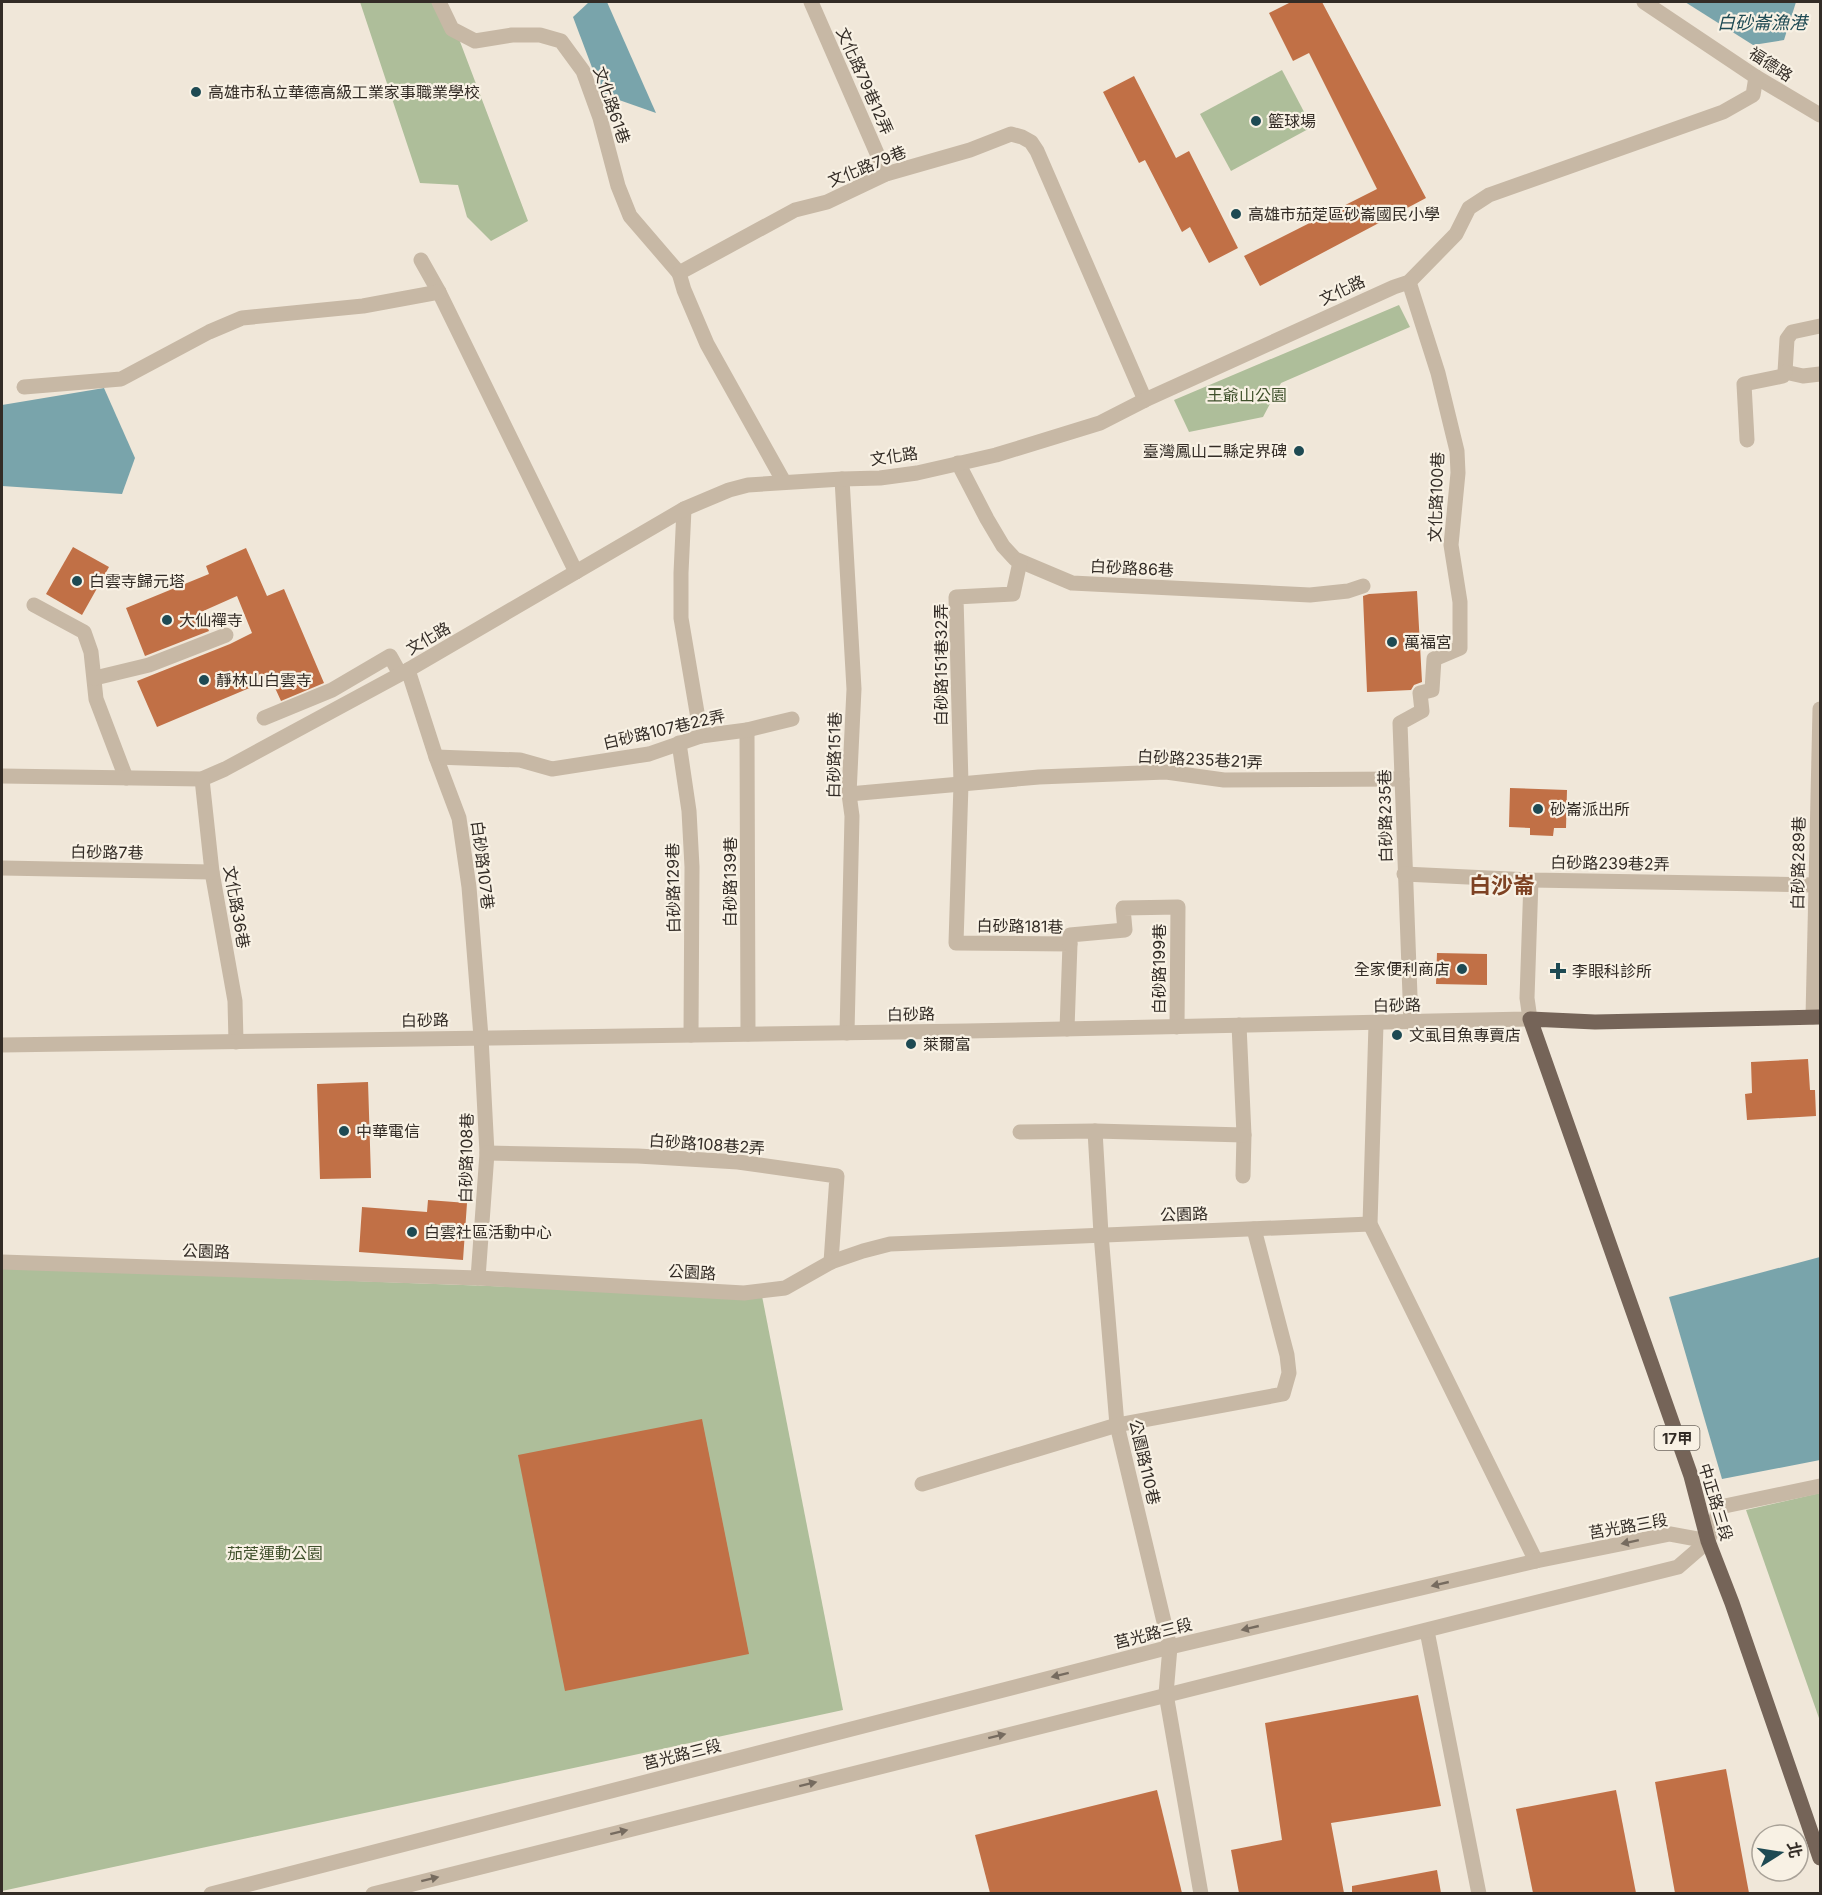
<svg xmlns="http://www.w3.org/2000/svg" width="1822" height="1895" font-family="Inter,'Noto Sans TC',sans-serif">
<rect width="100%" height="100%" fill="#f0e7d9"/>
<g fill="#aebe9a">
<path d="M360,2H445L528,221L491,241L467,217L458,185L420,183Z"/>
<path d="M1282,70L1312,127L1231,171L1200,114Z"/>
<path d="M1399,305L1410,327L1281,383L1263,417L1189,432L1174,400Z"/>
<path d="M2,1268L762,1296L843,1710L2,1891Z"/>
<path d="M1820,1493V1721L1746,1510Z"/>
</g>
<g fill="#79a4ab">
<path d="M589,2H607L656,113L602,94L573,17Z"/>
<path d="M1685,2H1796L1784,40L1753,45Z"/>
<path d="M104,388L135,458L122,494L2,486V405Z"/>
<path d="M1820,1257V1460L1722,1479L1669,1297Z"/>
</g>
<g fill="#c17046">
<path d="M1291,2H1322L1426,198L1260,286L1244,256L1377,189L1309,53L1293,61L1269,13Z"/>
<path d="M1134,76L1176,158L1189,151L1238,248L1209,263L1190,227L1182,232L1145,160L1139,163L1103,92Z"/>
<path d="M73,547L109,567L82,615L46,594Z"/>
<path d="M246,548L267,596L284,589L324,683L281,701L271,679L157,727L137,681L230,644L252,633L237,596L201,612L209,631L145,656L126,608L209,574L206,566Z"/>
<path d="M1417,591L1422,682L1414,685L1411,690L1367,692L1363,596L1369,594Z"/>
<path d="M1510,788L1567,790L1566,828H1554L1553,836L1530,835V828L1509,827Z"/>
<path d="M1437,953L1487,954V985L1436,984Z"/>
<path d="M1808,1059L1810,1090H1815L1816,1116L1747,1120L1745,1094L1752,1093L1751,1062Z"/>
<path d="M368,1082L371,1178L320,1179L317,1084Z"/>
<path d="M428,1200L467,1203L463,1260L359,1252L362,1207L427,1212Z"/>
<path d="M702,1419L749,1654L565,1691L518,1455Z"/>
<path d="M1418,1695L1441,1806L1331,1823L1344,1893H1239L1231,1850L1282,1840L1265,1723Z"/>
<path d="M1726,1769L1749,1893H1675L1655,1782Z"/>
<path d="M1157,1790L1182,1893H990L975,1835Z"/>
<path d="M1616,1790L1636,1893H1533L1516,1809Z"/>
<path d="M1437,1870L1441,1893H1352V1886Z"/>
</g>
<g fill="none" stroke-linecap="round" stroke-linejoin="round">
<g stroke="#c7b8a5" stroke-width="15">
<path d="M439,2L452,29L475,41L512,35H540L561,41L583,71L600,118L618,186L630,216L679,273"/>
<path d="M811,2L886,174"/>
<path d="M1644,2L1756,77L1820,115"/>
<path d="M421,260L439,292L576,572"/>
<path d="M1409,282L1438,373L1457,451L1458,473L1451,545L1460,602V648L1434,659L1432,690L1420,693L1422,711L1400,723L1411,1023"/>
<path d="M1820,326L1792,332L1787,339L1785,372L1803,376L1820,374"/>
<path d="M24,387L121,379L209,332L242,318L363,306L439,292"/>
<path d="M1747,440L1744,384L1783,376L1785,372"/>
<path d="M958,463L987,519L1003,546L1015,559L1072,583L1310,595L1348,591L1363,586"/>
<path d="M842,479L854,689L849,794L852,816L847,1033"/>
<path d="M784,482L707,344L684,290L679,273L795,210L827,202L886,174L970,150L1011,134L1022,137L1031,142L1037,151L1145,400"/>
<path d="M684,509L681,573V618L701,736"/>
<path d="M1020,562L1013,594L956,597L961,784L956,943L1070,944L1067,1029"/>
<path d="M34,605L84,632L91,652L96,699L126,778"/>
<path d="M408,670L436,757L459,818L469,887L481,1037L487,1153L478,1278"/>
<path d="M95,678L149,665L226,635"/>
<path d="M264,718L332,690L390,656L400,674"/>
<path d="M747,730L748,1034"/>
<path d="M679,743L689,811L692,867L691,1035"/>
<path d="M436,757L520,760L552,769L649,754L701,736L747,730L792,719"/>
<path d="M2,776L202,779L225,769L408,670L684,509L729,490L748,485L842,479L880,478L917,473L996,455L1100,423L1145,400L1394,287L1409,282L1456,234L1469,208L1489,195L1723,112L1753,95L1756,77"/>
<path d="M202,779L212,872L235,1001L236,1042"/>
<path d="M849,794L1039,777L1166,772L1224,780L1402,779"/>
<path d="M2,868L212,872"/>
<path d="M1404,874L1531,880L1816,885"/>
<path d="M1070,944V935L1125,930L1123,908L1178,907L1177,1027"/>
<path d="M1813,1017L1820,709"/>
<path d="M1376,1024L1370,1224L1536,1561"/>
<path d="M1239,1025L1244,1135L1243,1176"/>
<path d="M2,1045L967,1031L1530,1019L1527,998L1531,880"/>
<path d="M1095,1131L1101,1234L1117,1425L1170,1647L1166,1694L1201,1894"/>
<path d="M1020,1132L1095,1131L1244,1135"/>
<path d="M487,1153L638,1156L738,1162L837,1176L831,1262"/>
<path d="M2,1262L478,1278L744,1293L785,1288L831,1262L863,1251L890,1244L1370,1224"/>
<path d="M922,1484L1117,1425L1283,1394L1289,1373L1287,1355L1254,1229"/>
<path d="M1427,1631L1479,1894"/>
<path d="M211,1894L1170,1647L1536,1561L1670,1534L1708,1541"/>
<path d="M373,1894L1678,1567L1708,1541L1720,1507L1820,1486"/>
</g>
<path stroke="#756458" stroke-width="15" d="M1820,1017L1595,1022L1530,1019L1691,1476L1708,1541L1732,1603L1820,1858"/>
</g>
<defs><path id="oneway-solid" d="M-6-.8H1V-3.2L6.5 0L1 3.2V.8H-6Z" transform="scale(1.5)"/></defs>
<g fill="#766b5f">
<use href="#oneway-solid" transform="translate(1630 1542) rotate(168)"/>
<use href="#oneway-solid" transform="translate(1440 1584) rotate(167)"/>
<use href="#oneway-solid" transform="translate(1250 1628) rotate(167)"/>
<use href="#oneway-solid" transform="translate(1060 1675) rotate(166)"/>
<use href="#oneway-solid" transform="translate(997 1736) rotate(-14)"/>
<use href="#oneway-solid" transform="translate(808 1784) rotate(-14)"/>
<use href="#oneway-solid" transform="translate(619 1832) rotate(-14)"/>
<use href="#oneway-solid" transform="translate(430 1879) rotate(-14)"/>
</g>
<g fill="#1e4a53" stroke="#f8f1e4" stroke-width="2">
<circle cx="196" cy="92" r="6"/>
<circle cx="1256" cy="121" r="6"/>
<circle cx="1236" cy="214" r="6"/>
<circle cx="1299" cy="451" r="6"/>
<circle cx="77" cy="581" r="6"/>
<circle cx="167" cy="620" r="6"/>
<circle cx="1392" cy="642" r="6"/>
<circle cx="204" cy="680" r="6"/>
<circle cx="1538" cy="809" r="6"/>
<circle cx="1462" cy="969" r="6"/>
<path d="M1555 962h6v6h6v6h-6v6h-6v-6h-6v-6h6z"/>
<circle cx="1397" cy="1035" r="6"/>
<circle cx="911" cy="1044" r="6"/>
<circle cx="344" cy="1131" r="6"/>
<circle cx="412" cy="1232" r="6"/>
</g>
<g text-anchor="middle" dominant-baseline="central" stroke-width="4.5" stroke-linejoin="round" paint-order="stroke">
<rect fill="#f8f1e4" stroke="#6e675f" stroke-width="1.5" x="1654.5" y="1426" width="45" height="24" rx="4.5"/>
<g font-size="15" font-weight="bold" fill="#332c26">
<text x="1677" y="1438">17甲</text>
</g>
<g font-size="16" fill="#332c26" stroke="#f8f1e4">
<text transform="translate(1771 64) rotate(33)">福德路</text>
<text transform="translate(865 81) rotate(66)">文化路79巷12弄</text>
<text transform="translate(612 105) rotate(71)">文化路61巷</text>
<text transform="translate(867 166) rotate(-22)">文化路79巷</text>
<text transform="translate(1342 290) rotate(-25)">文化路</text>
<text transform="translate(894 456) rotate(-8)">文化路</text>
<text transform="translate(1436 497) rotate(-88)">文化路100巷</text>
<text transform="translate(1132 568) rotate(3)">白砂路86巷</text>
<text transform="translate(428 638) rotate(-30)">文化路</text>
<text transform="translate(941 665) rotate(-90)">白砂路151巷32弄</text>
<text transform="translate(664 729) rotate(-13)">白砂路107巷22弄</text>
<text transform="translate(834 755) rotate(-89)">白砂路151巷</text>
<text transform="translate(1200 759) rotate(3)">白砂路235巷21弄</text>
<text transform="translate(1385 816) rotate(-91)">白砂路235巷</text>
<text transform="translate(107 852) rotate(1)">白砂路7巷</text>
<text transform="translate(1610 863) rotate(1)">白砂路239巷2弄</text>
<text transform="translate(1798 863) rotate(-89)">白砂路289巷</text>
<text transform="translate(483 865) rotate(83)">白砂路107巷</text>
<text transform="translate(730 882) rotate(-90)">白砂路139巷</text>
<text transform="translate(673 888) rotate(-91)">白砂路129巷</text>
<text transform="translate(237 907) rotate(80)">文化路36巷</text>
<text transform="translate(1020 926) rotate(1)">白砂路181巷</text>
<text transform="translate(1159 969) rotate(-90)">白砂路199巷</text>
<text transform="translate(1397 1005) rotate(-1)">白砂路</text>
<text transform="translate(911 1014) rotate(-1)">白砂路</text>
<text transform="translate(425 1020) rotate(-1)">白砂路</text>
<text transform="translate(707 1144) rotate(4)">白砂路108巷2弄</text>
<text transform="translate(466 1158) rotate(-89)">白砂路108巷</text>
<text transform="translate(1184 1214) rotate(-2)">公園路</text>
<text transform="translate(206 1251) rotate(2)">公園路</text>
<text transform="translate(692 1272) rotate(3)">公園路</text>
<text transform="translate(1145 1462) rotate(77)">公園路110巷</text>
<text transform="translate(1716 1502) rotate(73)">中正路三段</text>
<text transform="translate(1628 1526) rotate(-10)">莒光路三段</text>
<text transform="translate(1153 1633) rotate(-14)">莒光路三段</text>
<text transform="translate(682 1754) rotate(-14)">莒光路三段</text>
</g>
<g font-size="16" fill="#332c26" stroke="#f8f1e4" text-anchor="start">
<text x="208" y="92">高雄市私立華德高級工業家事職業學校</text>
<text x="1268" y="121">籃球場</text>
<text x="1248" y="214">高雄市茄萣區砂崙國民小學</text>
<text x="1287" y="451" text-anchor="end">臺灣鳳山二縣定界碑</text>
<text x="89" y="581">白雲寺歸元塔</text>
<text x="179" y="620">大仙禪寺</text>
<text x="1404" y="642">萬福宮</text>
<text x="216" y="680">靜林山白雲寺</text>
<text x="1550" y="809">砂崙派出所</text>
<text x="1450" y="969" text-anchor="end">全家便利商店</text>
<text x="1572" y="971">李眼科診所</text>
<text x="1409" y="1035">文虱目魚專賣店</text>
<text x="923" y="1044">萊爾富</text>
<text x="356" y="1131">中華電信</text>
<text x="424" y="1232">白雲社區活動中心</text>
</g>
<g font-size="16" fill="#3f502b" stroke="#f8f1e4">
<text x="1247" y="395">王爺山公園</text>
<text x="275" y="1553">茄萣運動公園</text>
</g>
<g font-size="18" font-style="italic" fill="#1e4a53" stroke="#f8f1e4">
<text x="1762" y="22">白砂崙漁港</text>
</g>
<g font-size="22" font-weight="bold" fill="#7e4223" stroke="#f8f1e4">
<text x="1502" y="885">白沙崙</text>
</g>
</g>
<rect width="1822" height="1895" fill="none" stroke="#332c26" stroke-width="6"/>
<g transform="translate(1780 1853) rotate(78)"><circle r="28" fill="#f8f1e4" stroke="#a9a298" stroke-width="1.5"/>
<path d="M0-4.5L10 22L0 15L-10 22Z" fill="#1e4a53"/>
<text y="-9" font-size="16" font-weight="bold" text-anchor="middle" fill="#332c26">北</text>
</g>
</svg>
